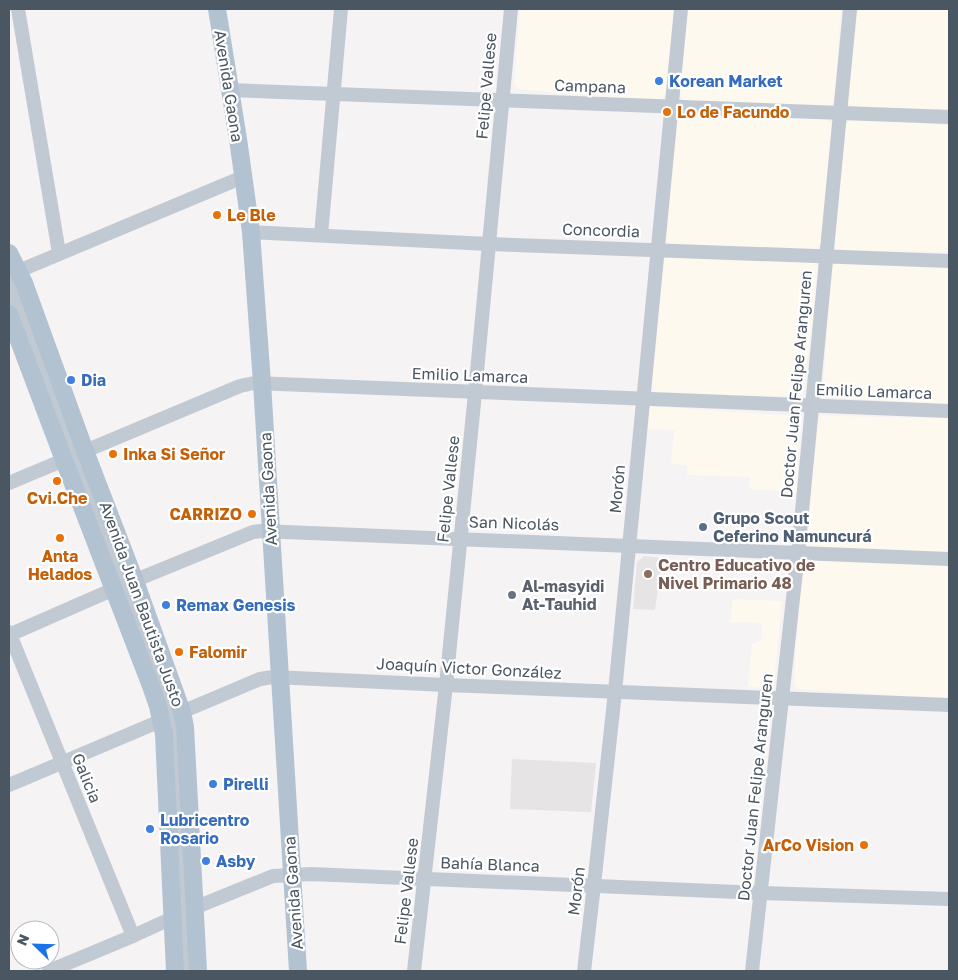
<svg xmlns="http://www.w3.org/2000/svg" width="958" height="980" font-family="'Golos Text',sans-serif">
<rect width="100%" height="100%" fill="#f5f3f3"/>
<g fill="#fdf9ef">
<path d="M520,9H675L667,91L665,96L662,99L654,102L518,89L514,84Z"/>
<path d="M687,9H841L836,78L833,103L831,106L687,102L683,100L679,93Z"/>
<path d="M858,9H949V109L857,107L851,105L848,103L847,97Z"/>
<path d="M703,112L706,115L734,116L737,113L743,114L746,117L772,118L775,115H783L786,118L813,119L815,117L827,119L830,122L832,128L821,244L817,248L812,250L670,244L666,241L664,238L677,117L681,113Z"/>
<path d="M854,119L949,125V252L842,251L836,249L834,246L845,124L849,121Z"/>
<path d="M667,257L813,261L816,263L819,270L803,394L798,396L664,395L657,393L654,390L650,383L662,262Z"/>
<path d="M835,263L949,266V405L827,397L823,393L830,269Z"/>
<path d="M650,406L796,416L800,420L797,492L749,489L750,477L687,475V465L671,464L674,430L646,429L649,408Z"/>
<path d="M822,416L949,418V553L809,547L806,543L804,538L819,420Z"/>
<path d="M808,560L949,564V699L798,689L794,685L801,568L804,562Z"/>
<path d="M733,599L782,601L774,684L771,688L748,687L752,644L761,640L762,623L730,622Z"/>
</g>
<g fill="#e6e4e5">
<path d="M644,556L662,558L655,610L633,609L637,562Z"/>
<path d="M512,759L596,763L591,812L510,809Z"/>
</g>
<g fill="none" stroke-linecap="round" stroke-linejoin="round">
<g stroke="#c1cad2" stroke-width="14">
<path d="M18,9L59,253"/>
<path d="M230,90L949,117"/>
<path d="M251,232L488,244L949,261"/>
<path d="M321,235L341,9"/>
<path d="M9,275L243,177"/>
<path d="M9,284L124,585L171,716L174,732L187,971"/>
<path d="M9,483L240,386L254,383L949,411"/>
<path d="M9,632L133,936"/>
<path d="M9,635L114,589L253,532L261,531L949,559"/>
<path d="M9,785L260,679L273,677L446,685L949,705"/>
<path d="M49,971L133,936L194,908L273,876L311,874L761,893L949,899"/>
<path d="M414,971L446,685L475,393L511,9"/>
<path d="M584,971L594,885L615,692L681,9"/>
<path d="M752,971L798,553L850,9"/>
</g>
<g stroke="#b3c2d1" stroke-width="18">
<path d="M217,9L238,139L251,232L262,383L298,971"/>
<path d="M9,253L24,283L85,451L135,581L182,712L185,727L198,971"/>
<path d="M9,314L64,460L151,686L158,706L164,734L175,971"/>
</g>
</g>
<g fill="#3f7fe0" stroke="#fff" stroke-width="2">
<circle cx="659" cy="81" r="5"/>
<circle cx="71" cy="380" r="5"/>
<circle cx="166" cy="605" r="5"/>
<circle cx="213" cy="784" r="5"/>
<circle cx="150" cy="829" r="5"/>
<circle cx="206" cy="861" r="5"/>
</g>
<g fill="#e8710a" stroke="#fff" stroke-width="2">
<circle cx="667" cy="112" r="5"/>
<circle cx="217" cy="215" r="5"/>
<circle cx="113" cy="454" r="5"/>
<circle cx="57" cy="481" r="5"/>
<circle cx="252" cy="514" r="5"/>
<circle cx="60" cy="538" r="5"/>
<circle cx="179" cy="652" r="5"/>
<circle cx="864" cy="845" r="5"/>
</g>
<circle fill="#5c6f8a" stroke="#fff" stroke-width="2" cx="703" cy="527" r="5"/>
<circle fill="#8d6e63" stroke="#fff" stroke-width="2" cx="648" cy="574" r="5"/>
<circle fill="#6b7280" stroke="#fff" stroke-width="2" cx="512" cy="595" r="5"/>
<g text-anchor="middle" dominant-baseline="central" stroke-width="4.5" stroke-linejoin="round" paint-order="stroke">
<g font-size="16" font-weight="bold" fill="#366cbe" stroke="#fff" text-anchor="start">
<text x="669" y="81">Korean Market</text>
<text x="81" y="380">Dia</text>
<text x="176" y="605">Remax Genesis</text>
<text x="223" y="784">Pirelli</text>
<text x="160" y="820">Lubricentro<tspan x="160" dy="18">Rosario</tspan></text>
<text x="216" y="861">Asby</text>
</g>
<g font-size="16" fill="#4a5661" stroke="#fff">
<text transform="translate(229 86) rotate(81)">Avenida Gaona</text>
<text transform="translate(486 86) rotate(-85)">Felipe Vallese</text>
<text transform="translate(590 86) rotate(2)">Campana</text>
<text transform="translate(601 230) rotate(2)">Concordia</text>
<text transform="translate(470 375) rotate(2)">Emilio Lamarca</text>
<text transform="translate(796 384) rotate(-85)">Doctor Juan Felipe Aranguren</text>
<text transform="translate(874 391) rotate(2)">Emilio Lamarca</text>
<text transform="translate(268 489) rotate(-93)">Avenida Gaona</text>
<text transform="translate(448 489) rotate(-84)">Felipe Vallese</text>
<text transform="translate(617 489) rotate(-85)">Morón</text>
<text transform="translate(514 523) rotate(2)">San Nicolás</text>
<text transform="translate(142 604) rotate(70)">Avenida Juan Bautista Justo</text>
<text transform="translate(469 668) rotate(3)">Joaquín Victor González</text>
<text transform="translate(87 778) rotate(68)">Galicia</text>
<text transform="translate(755 787) rotate(-84)">Doctor Juan Felipe Aranguren</text>
<text transform="translate(490 864) rotate(2)">Bahía Blanca</text>
<text transform="translate(406 891) rotate(-83)">Felipe Vallese</text>
<text transform="translate(576 891) rotate(-83)">Morón</text>
<text transform="translate(293 893) rotate(-94)">Avenida Gaona</text>
</g>
<g font-size="16" font-weight="bold" fill="#c56008" stroke="#fff" text-anchor="start">
<text x="677" y="112">Lo de Facundo</text>
<text x="227" y="215">Le Ble</text>
<text x="123" y="454">Inka Si Señor</text>
<text x="57" y="498" text-anchor="middle">Cvi.Che</text>
<text x="242" y="514" text-anchor="end">CARRIZO</text>
<text x="60" y="556" text-anchor="middle">Anta<tspan x="60" dy="18">Helados</tspan></text>
<text x="189" y="652">Falomir</text>
<text x="854" y="845" text-anchor="end">ArCo Vision</text>
</g>
<g font-size="16" font-weight="bold" fill="#4e5e75" stroke="#fff" text-anchor="start">
<text x="713" y="518">Grupo Scout<tspan x="713" dy="18">Ceferino Namuncurá</tspan></text>
</g>
<g font-size="16" font-weight="bold" fill="#785e54" stroke="#fff" text-anchor="start">
<text x="658" y="565">Centro Educativo de<tspan x="658" dy="18">Nivel Primario 48</tspan></text>
</g>
<g font-size="16" font-weight="bold" fill="#5b616d" stroke="#fff" text-anchor="start">
<text x="522" y="586">Al-masyidi<tspan x="522" dy="18">At-Tauhid</tspan></text>
</g>
</g>
<rect width="958" height="980" fill="none" stroke="#4a5661" stroke-width="20"/>
<g transform="translate(35 945) rotate(293)"><circle r="24" fill="#ffffff" stroke="#b7bbc0"/>
<path d="M0-4L9 19L0 12L-9 19Z" fill="#1a73e8"/>
<text y="-8" font-size="14" font-weight="bold" text-anchor="middle" fill="#4a5661">N</text>
</g>
</svg>
